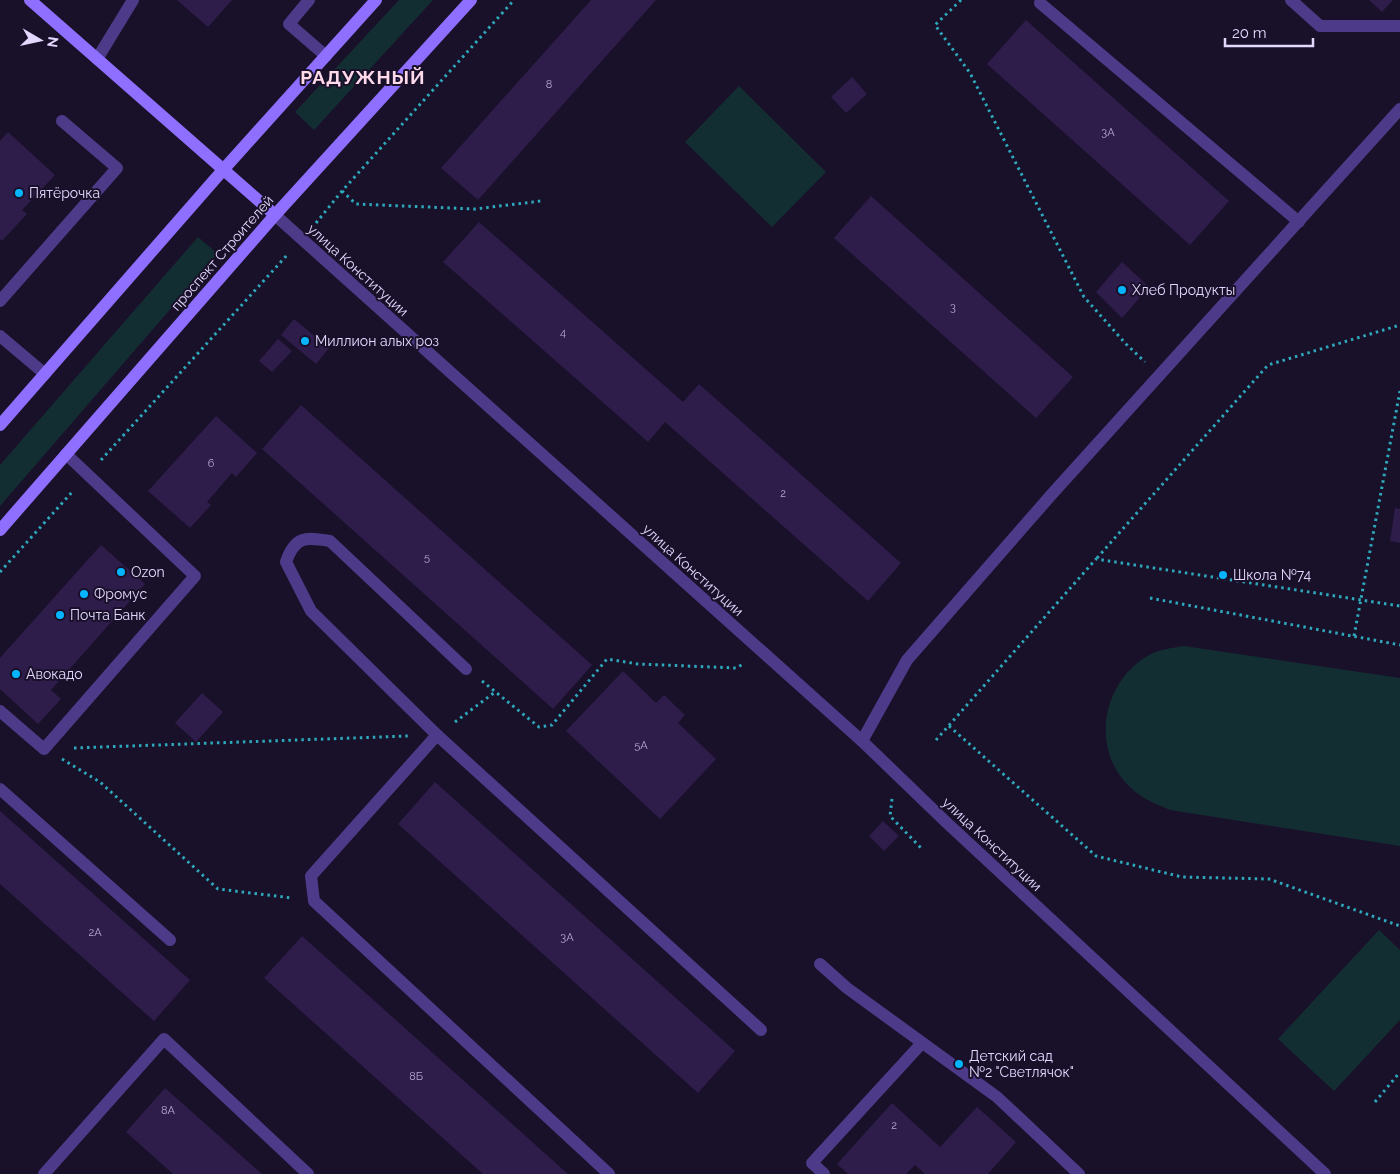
<svg xmlns="http://www.w3.org/2000/svg" width="1400" height="1174" font-family="Raleway,sans-serif">
<rect width="100%" height="100%" fill="#191029"/>
<g fill="#132e33">
<path d="M399,0H433L314,130L295,112Z"/>
<path d="M739,86L826,172L772,227L685,142Z"/>
<path d="M198,237L218,254L0,506V465Z"/>
<path d="M1184,646L1400,678V846L1170,810C1153,803 1137,796 1125,782C1090,742 1105,678 1151,654C1161,649 1172,648 1184,646Z"/>
<path d="M1379,930L1400,950V1020L1334,1091L1278,1039Z"/>
</g>
<g fill="#2e1c4a">
<path d="M177,0H232L208,27Z"/>
<path d="M591,0H656L478,200L441,168Z"/>
<path d="M1369,0H1393L1382,12Z"/>
<path d="M1026,20L1229,201L1190,245L987,64Z"/>
<path d="M852,77L867,94L846,113L831,97Z"/>
<path d="M8,132L55,175L22,210L27,214L2,241L0,239V141Z"/>
<path d="M871,196L1073,377L1036,418L834,238Z"/>
<path d="M479,222L683,402L699,384L901,563L868,601L665,422L648,442L443,262Z"/>
<path d="M1122,262L1149,287L1122,318L1096,292Z"/>
<path d="M294,319L329,348L316,364L281,335Z"/>
<path d="M278,339L292,351L272,372L259,361Z"/>
<path d="M301,405L592,665L553,709L262,449Z"/>
<path d="M216,416L257,453L236,477L232,473L207,502L211,505L190,528L148,491Z"/>
<path d="M1395,508L1400,509V543L1390,541Z"/>
<path d="M101,545L145,584L51,690L61,699L38,724L0,689V658Z"/>
<path d="M623,671L656,703L664,695L685,715L678,723L716,759L660,819L566,731Z"/>
<path d="M202,693L223,712L196,742L175,723Z"/>
<path d="M435,782L735,1051L698,1093L398,824Z"/>
<path d="M0,811L190,980L154,1021L0,884Z"/>
<path d="M883,821L899,836L884,851L869,836Z"/>
<path d="M302,936L568,1174H483L264,978Z"/>
<path d="M165,1088L262,1174H173L126,1132Z"/>
<path d="M892,1103L940,1147L977,1107L1016,1142L988,1174H925L915,1165L906,1174H848L837,1164Z"/>
</g>
<g fill="none" stroke-linecap="round" stroke-linejoin="round">
<g stroke="#2ea9bc" stroke-width="3" stroke-dasharray="2.5 4" stroke-linecap="butt">
<path d="M961,0L935,25L970,73L1084,297L1126,344L1145,362"/>
<path d="M342,191L356,204L475,209L541,201"/>
<path d="M316,223L342,191L514,0"/>
<path d="M101,460L288,254"/>
<path d="M1097,558L1268,365L1400,325"/>
<path d="M0,572L73,491"/>
<path d="M1150,598L1400,645"/>
<path d="M1354,636L1400,391"/>
<path d="M482,681L539,727L552,725L607,659L638,664L736,668L745,663"/>
<path d="M455,722L495,692"/>
<path d="M949,726L1096,856L1182,877L1269,879L1400,926"/>
<path d="M936,740L1096,559L1400,606"/>
<path d="M74,748L408,736"/>
<path d="M62,759L100,782L218,889L292,898"/>
<path d="M892,799L890,816L922,849"/>
<path d="M1375,1102L1400,1072"/>
</g>
<g stroke="#4d3a88" stroke-width="12">
<path d="M309,0L289,24L326,56"/>
<path d="M1291,0L1320,26H1400"/>
<path d="M1040,3L1299,222"/>
<path d="M97,59L133,0"/>
<path d="M0,301L117,168L62,121"/>
<path d="M0,336L45,374"/>
<path d="M466,669L330,541C305,537 295,536 286,562L311,611L437,735L761,1030"/>
<path d="M0,711L44,749L195,576L66,454"/>
<path d="M437,735L311,876L314,901L609,1174"/>
<path d="M862,741L907,660L1052,494L1400,109"/>
<path d="M0,789L170,940"/>
<path d="M820,964L847,988L997,1097L1079,1174"/>
<path d="M44,1174L164,1039L308,1174"/>
<path d="M824,1174L812,1163L922,1043"/>
</g>
<path stroke="#4d3a88" stroke-width="12" d="M275,215L862,741L946,822L1325,1174"/>
<g stroke="#8f6fff" stroke-width="12">
<path d="M30,0L275,215"/>
<path d="M0,425L223,170L376,0"/>
<path d="M0,530L275,215L471,0"/>
</g>
</g>
<g fill="#04b4ff" stroke="#191029" stroke-width="2">
<circle cx="19" cy="193" r="5"/>
<circle cx="1122" cy="290" r="5"/>
<circle cx="305" cy="341" r="5"/>
<circle cx="121" cy="572" r="5"/>
<circle cx="1223" cy="575" r="5"/>
<circle cx="84" cy="594" r="5"/>
<circle cx="60" cy="615" r="5"/>
<circle cx="16" cy="674" r="5"/>
<circle cx="959" cy="1064" r="5"/>
</g>
<g text-anchor="middle" dominant-baseline="central" stroke-width="4" stroke-linejoin="round" paint-order="stroke">
<g font-size="11" fill="#b6a9d2">
<text x="549" y="84">8</text>
<text x="1108" y="132">3А</text>
<text x="953" y="307">3</text>
<text x="563" y="332">4</text>
<text x="211" y="463">6</text>
<text x="783" y="493">2</text>
<text x="427" y="557">5</text>
<text x="641" y="745">5А</text>
<text x="95" y="932">2А</text>
<text x="567" y="937">3А</text>
<text x="416" y="1076">8Б</text>
<text x="168" y="1110">8А</text>
<text x="894" y="1125">2</text>
</g>
<g font-size="14" fill="#e4d8ff" stroke="#191029" text-anchor="start">
<text x="29" y="193">Пятёрочка</text>
<text x="1132" y="290">Хлеб Продукты</text>
<text x="315" y="341">Миллион алых роз</text>
<text x="131" y="572">Ozon</text>
<text x="1233" y="575">Школа №74</text>
<text x="94" y="594">Фромус</text>
<text x="70" y="615">Почта Банк</text>
<text x="26" y="674">Авокадо</text>
<text x="969" y="1056">Детский сад<tspan x="969" dy="16">№2 "Светлячок"</tspan></text>
</g>
<g font-size="14" fill="#e4d8ff" stroke="#191029">
<text transform="translate(222 253) rotate(-49)">проспект Строителей</text>
<text transform="translate(358 270) rotate(42)">улица Конституции</text>
<text transform="translate(693 570) rotate(42)">улица Конституции</text>
<text transform="translate(992 844) rotate(43)">улица Конституции</text>
</g>
<g font-size="19" font-weight="bold" letter-spacing="1" fill="#ffdaea" stroke="#191029">
<text x="363" y="77">РАДУЖНЫЙ</text>
</g>
</g>
<g transform="translate(40 40) rotate(99)" stroke="#191029" stroke-width="4" paint-order="stroke">
<path d="M0-4L9 19L0 12L-9 19Z" fill="#e4d8ff"/>
<text y="-8" font-size="14" font-weight="bold" text-anchor="middle" fill="#e4d8ff">N</text>
</g>
<path d="M1225 38v8h88v-8" fill="none" stroke="#e4d8ff" stroke-width="2.5"/>
<text x="1232" y="38" font-size="15" fill="#e4d8ff" stroke="#191029" stroke-width="4" paint-order="stroke">20 m</text>
</svg>
